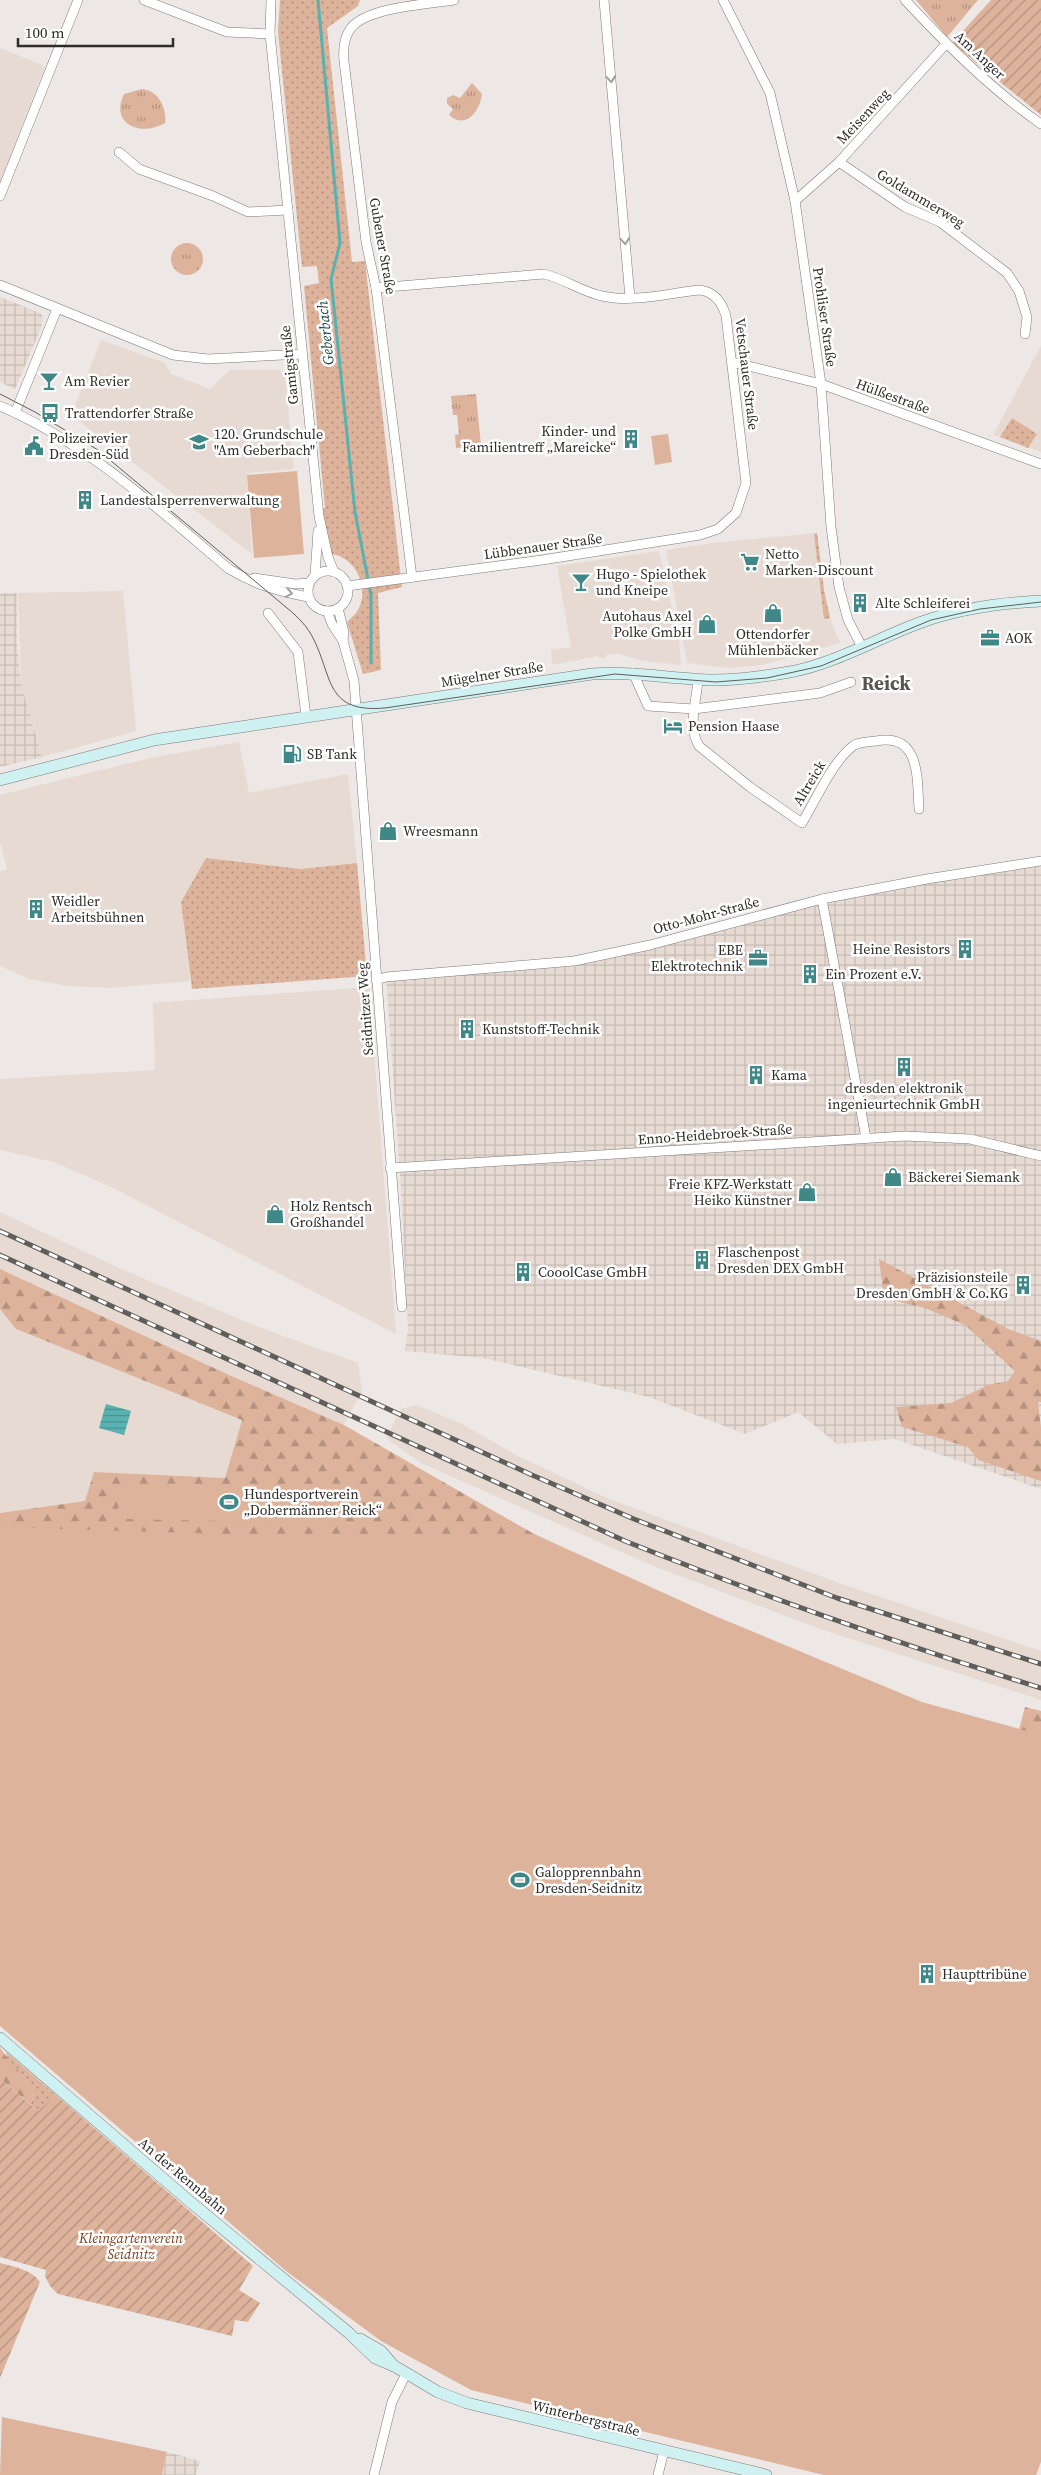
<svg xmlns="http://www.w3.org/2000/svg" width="1041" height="2475" font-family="'Source Serif 4',serif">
<defs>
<pattern id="industrial-grid" width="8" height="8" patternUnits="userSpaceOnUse" patternTransform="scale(1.25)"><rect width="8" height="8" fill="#e6dad3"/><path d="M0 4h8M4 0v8" fill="none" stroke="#c6bbb5"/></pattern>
<pattern id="grass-dots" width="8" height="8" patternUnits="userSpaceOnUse" patternTransform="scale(1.25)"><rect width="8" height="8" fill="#ddb39b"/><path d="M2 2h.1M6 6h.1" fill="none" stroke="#b4927f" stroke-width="1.8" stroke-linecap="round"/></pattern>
<pattern id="forest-firs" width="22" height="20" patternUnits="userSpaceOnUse" patternTransform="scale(1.25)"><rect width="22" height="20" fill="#ddb39b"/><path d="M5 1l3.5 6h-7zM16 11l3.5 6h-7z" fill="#b4927f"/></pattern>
<pattern id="park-tufts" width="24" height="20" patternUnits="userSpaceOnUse" patternTransform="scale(1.25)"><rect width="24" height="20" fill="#ddb39b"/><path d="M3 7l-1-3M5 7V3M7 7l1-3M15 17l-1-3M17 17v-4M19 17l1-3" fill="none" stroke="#b4927f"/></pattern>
<pattern id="garden-furrows" width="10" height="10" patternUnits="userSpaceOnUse" patternTransform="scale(1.25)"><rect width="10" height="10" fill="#ddb39b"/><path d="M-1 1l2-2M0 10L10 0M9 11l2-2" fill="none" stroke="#b4927f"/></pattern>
<pattern id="water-rules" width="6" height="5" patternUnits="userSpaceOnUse" patternTransform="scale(1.25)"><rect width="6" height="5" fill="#58b2b1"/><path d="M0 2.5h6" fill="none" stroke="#499190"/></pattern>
</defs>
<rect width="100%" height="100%" fill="#ede8e5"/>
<g fill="#e6dad3">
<path d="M0,48L45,66L0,183Z"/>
<path d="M101,340L165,363L171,374L210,389L230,370H278L285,375L294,469L247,473L252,554L71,415Z"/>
<path d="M1041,346V452L993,435Z"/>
<path d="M817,533L824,590L830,618L840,643L762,665L729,668L687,663L666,550L713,543Z"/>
<path d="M659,551L679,640L681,665L644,661L616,653L606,655V658H599L598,656L552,665L551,650L571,647L557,566Z"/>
<path d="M123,591L136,731L42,757L21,684L18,593Z"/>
<path d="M239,742L249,793L348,774L357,863L301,869L206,858L181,903L190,981L110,988L68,986L29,979L0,966V871L7,869L0,842V795L150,758Z"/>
<path d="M369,987L396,1334L109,1186L54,1162L0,1150V1079L155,1070L153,1003Z"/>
<path d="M0,1212L119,1268L256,1326L358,1363L362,1391L344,1425L227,1374L0,1269Z"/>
<path d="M0,1309L16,1329L242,1420L225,1478L94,1472L85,1501L0,1513Z"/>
<path d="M417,1405L460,1423L518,1456L609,1499L842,1584L1041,1651V1700L823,1630L651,1565L419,1462L386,1438L401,1409Z"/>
</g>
<g fill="url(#industrial-grid)">
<path d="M0,297L40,313L43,316L41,328L15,389L0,382Z"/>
<path d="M0,593H17V642L21,684L42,757L0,767Z"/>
<path d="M1041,861V1489L895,1439L837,1444L798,1412L745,1434L649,1397L483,1358L405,1351L408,1329L401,1188L386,977L574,961L822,899Z"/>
<path d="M167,2452L200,2461L196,2475H162Z"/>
</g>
<g fill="url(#grass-dots)">
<path d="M280,0H360L358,6L327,28L352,262L365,261L402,587L378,593L381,670L363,674L347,622C351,618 356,614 358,610C370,588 356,557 331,554L322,508H325L304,286L319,283L317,266L302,267L278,32Z"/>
<path d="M1012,418L1037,434L1028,448L1000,437Z"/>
<path d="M817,533L824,590L830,618L824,619L814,534Z"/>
<path d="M206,858L301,869L357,863L367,976L192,989L181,902Z"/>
<path d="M6,2052L56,2095L38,2111L30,2104L34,2097L33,2090L8,2060Z"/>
</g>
<g fill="url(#forest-firs)">
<path d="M879,1259L1008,1329L1041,1341V1402H1038L1041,1428V1481L978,1460L968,1447L902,1427L896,1407L951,1403L988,1385L1008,1381L1015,1371L965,1325L925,1308L884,1298Z"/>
<path d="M0,1269L227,1374L344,1425L576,1558L0,1654V1513L85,1501L94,1472L225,1478L242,1420L16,1329L0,1309Z"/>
<path d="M1025,1707L1041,1711V1744L1017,1737Z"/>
<path d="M0,2048L33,2090L34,2097L30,2104L0,2079Z"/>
</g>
<g fill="url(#park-tufts)">
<path d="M916,0H978L947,37Z"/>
<path d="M472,83L482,94C480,111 466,130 449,115L453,109L447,104V98L453,95L460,98Z"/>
<path d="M142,89C158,90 167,108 165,123C142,137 109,125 124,94Z"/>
<circle cx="187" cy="259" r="16"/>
<path d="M476,394L481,446L456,448L455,435L459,434L457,415H453L451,396Z"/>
</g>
<g fill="url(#garden-furrows)">
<path d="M991,0H1041V115L952,43Z"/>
<path d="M0,2079L38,2111L56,2095L253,2266L239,2290L260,2303L248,2322L235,2320L232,2336L58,2294L50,2286L45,2276L46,2270L0,2257Z"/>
<path d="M0,2263C14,2267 31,2269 40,2282L0,2378Z"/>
</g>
<g fill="#ddb39b">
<path d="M668,434L672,462L655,465L651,436Z"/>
<path d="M297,471L304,554L254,558L247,475Z"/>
<path d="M119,1485L341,1490L340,1523L118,1519Z"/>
<path d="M0,1527L354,1538L534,1534L708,1613L922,1702L1041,1735V2462L1036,2475H824L471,2390L381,2341L286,2271L0,2026Z"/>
<path d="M2,2417L167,2452L162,2475H0Z"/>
</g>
<path fill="url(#water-rules)" d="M106,1404L131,1411L124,1435L99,1428Z"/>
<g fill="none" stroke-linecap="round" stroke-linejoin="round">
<path stroke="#58b2b1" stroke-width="3" d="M318,0L340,243L331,279L355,512L371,595V663"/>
<g stroke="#7e7a77" stroke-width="10">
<g id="street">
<path d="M144,0L227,32L270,34"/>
<path d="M271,0L270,34L319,516L328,557L334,572"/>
<path d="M604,0L630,298"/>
<path d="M723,0L770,93L795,201L821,384L831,527L839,587L848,620L862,647"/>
<path d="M905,0C947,45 991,89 1041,124"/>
<path d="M119,152L139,169L213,196L248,212L288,210"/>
<path d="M839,162L905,207L940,222L1007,273L1019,291L1027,317L1025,334"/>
<path d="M0,196L78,0"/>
<path d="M795,201L839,162L946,44"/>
<path d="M0,285L173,355L208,359L302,354"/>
<path d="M732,362L821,384L1041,464"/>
<path d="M0,406C87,443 157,508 229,569C256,585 277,591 308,597"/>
<path d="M15,413L57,309"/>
<circle cx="328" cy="591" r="20"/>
<path d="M315,575L318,531"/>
<path d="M412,577L376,288L366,242L344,61C343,50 344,37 351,28C368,7 428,4 454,0"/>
<path d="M254,578L295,584L309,583"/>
<path d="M347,586L542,560L700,535L718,529L736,513L746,483L726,316C722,302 714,292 700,290C669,293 633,303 602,296C582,292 565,279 544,274L376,288"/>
<path d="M338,608L344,632L343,641"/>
<path d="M327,611L332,624L343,641L354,681L402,1307"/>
<path d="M268,613L298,652L306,716"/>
<path d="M633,673L648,706L694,709L820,693L851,682"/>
<path d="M698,679C697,700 687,727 699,746L750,787L802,823C816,800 832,762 853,746C858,742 869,742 876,741C921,732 917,780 919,809"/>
<path d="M822,899L866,1138"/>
<path d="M376,980L386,977L574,961L650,945L822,899L927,879L1041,861"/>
<path d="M390,1168L905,1136L970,1139L1041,1156"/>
<path d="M374,2475L392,2402L406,2374"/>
<path d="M658,2475L664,2451"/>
</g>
</g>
<g stroke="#7e7a77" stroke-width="12">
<g id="secondary">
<path d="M0,780L154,740L592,674C633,671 672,679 713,680C741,680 768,676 795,671C840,661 880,637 922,622C961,608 1000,603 1041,601"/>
<path d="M0,2038L188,2200L349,2333L375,2358L396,2367L438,2392L467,2403L766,2475"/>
<path d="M360,2339L381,2351L394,2366"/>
</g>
</g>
<use href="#street" stroke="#fff" stroke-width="9"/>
<use href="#secondary" stroke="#cff1f1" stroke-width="11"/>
<path stroke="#605e5b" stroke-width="1" d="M0,394L35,412L98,450L287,608C298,617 308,627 314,640C333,679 326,713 385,708L615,674L716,682L767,678L821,666L931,620L980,609L1041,602"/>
<g stroke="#605e5b" stroke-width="5">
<g id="rail">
<path d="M0,1231L532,1475L634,1519L837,1598L1041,1664"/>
<path d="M0,1255L625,1541C762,1596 900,1644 1041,1688"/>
</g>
</g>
<use href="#rail" stroke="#fff" stroke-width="3" stroke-dasharray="9" stroke-linecap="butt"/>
</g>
<defs><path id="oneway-chevron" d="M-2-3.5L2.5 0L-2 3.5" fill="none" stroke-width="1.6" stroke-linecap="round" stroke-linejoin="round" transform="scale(1.25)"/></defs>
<g stroke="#a1a0a0">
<use href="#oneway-chevron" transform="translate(611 79) rotate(85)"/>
<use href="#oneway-chevron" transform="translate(625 241) rotate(85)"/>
<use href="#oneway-chevron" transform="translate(289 593) rotate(11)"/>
</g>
<defs>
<g id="bar-bare" transform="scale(1.5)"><path d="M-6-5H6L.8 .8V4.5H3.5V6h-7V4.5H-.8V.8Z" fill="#3f8887" stroke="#fff" stroke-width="2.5" paint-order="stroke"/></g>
<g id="bus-bare" transform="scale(1.5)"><path d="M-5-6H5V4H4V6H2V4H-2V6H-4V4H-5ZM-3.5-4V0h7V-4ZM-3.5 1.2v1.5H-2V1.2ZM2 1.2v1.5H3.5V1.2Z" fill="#3f8887" stroke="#fff" stroke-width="2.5" paint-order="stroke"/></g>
<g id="building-bare" transform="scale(1.5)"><path d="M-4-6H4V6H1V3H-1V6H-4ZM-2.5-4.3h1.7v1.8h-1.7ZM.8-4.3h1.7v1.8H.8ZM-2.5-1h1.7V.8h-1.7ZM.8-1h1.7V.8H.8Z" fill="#3f8887" stroke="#fff" stroke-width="2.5" paint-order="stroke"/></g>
<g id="school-bare" transform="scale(1.5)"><path d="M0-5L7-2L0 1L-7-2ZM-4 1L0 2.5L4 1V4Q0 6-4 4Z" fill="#3f8887" stroke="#fff" stroke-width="2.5" paint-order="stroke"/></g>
<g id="civic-bare" transform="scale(1.5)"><path d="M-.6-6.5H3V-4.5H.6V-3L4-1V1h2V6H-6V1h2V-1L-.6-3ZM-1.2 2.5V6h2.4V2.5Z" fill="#3f8887" stroke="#fff" stroke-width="2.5" paint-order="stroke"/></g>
<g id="supermarket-bare" transform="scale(1.5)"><path d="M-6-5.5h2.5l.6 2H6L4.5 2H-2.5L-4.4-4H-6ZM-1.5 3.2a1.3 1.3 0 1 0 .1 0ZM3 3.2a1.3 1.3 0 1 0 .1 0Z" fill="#3f8887" stroke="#fff" stroke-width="2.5" paint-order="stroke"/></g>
<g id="shop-bare" transform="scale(1.5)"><path d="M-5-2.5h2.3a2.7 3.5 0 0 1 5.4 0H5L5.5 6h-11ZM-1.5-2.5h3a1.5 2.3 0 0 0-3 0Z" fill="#3f8887" stroke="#fff" stroke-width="2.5" paint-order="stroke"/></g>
<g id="office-bare" transform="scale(1.5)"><path d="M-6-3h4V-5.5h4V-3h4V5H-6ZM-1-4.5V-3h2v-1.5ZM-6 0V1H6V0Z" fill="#3f8887" stroke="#fff" stroke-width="2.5" paint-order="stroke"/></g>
<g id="hotel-bare" transform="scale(1.5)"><path d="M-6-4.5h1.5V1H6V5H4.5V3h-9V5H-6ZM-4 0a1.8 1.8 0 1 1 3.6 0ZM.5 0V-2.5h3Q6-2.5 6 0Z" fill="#3f8887" stroke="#fff" stroke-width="2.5" paint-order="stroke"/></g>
<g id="fuel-bare" transform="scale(1.5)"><path d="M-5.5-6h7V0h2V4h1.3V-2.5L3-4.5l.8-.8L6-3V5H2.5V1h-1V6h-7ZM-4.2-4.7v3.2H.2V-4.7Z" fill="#3f8887" stroke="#fff" stroke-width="2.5" paint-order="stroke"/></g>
<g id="stadium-bare" transform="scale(1.5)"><path d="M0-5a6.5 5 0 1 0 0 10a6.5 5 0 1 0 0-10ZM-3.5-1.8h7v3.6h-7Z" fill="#3f8887" stroke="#fff" stroke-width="2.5" paint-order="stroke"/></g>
</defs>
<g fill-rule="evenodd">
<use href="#bar-bare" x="49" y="381"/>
<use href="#bus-bare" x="50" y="413"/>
<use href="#building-bare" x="631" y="439"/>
<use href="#school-bare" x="199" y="442"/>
<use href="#civic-bare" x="34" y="446"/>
<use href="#building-bare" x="85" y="500"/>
<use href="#supermarket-bare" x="750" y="562"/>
<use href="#bar-bare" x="581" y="582"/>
<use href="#building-bare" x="860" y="603"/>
<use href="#shop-bare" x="773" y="613"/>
<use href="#shop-bare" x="707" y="624"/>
<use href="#office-bare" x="990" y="638"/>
<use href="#hotel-bare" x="673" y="726"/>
<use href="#fuel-bare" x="292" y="754"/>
<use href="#shop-bare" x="388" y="831"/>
<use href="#building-bare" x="36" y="909"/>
<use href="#building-bare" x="965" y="949"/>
<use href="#office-bare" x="758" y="958"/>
<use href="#building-bare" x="810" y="974"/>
<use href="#building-bare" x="467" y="1029"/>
<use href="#building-bare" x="904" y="1067"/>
<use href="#building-bare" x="756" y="1075"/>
<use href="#shop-bare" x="893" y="1177"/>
<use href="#shop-bare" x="807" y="1192"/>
<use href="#shop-bare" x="275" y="1214"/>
<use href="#building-bare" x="702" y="1260"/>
<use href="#building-bare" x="523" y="1272"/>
<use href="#building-bare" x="1023" y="1285"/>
<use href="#stadium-bare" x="229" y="1502"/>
<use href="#stadium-bare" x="520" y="1880"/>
<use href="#building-bare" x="927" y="1974"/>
</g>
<g text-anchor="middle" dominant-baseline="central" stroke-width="5" stroke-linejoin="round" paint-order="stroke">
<g font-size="14" fill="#2e2d2b" stroke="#fff">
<text transform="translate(980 55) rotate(43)">Am Anger</text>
<text transform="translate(863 116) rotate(-47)">Meisenweg</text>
<text transform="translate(921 198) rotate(31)">Goldammerweg</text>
<text transform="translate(383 246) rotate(80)">Gubener Straße</text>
<text transform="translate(825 317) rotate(82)">Prohliser Straße</text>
<text transform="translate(289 365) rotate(-96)">Gamigstraße</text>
<text transform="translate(747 374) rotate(83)">Vetschauer Straße</text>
<text transform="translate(893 396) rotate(20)">Hülßestraße</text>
<text transform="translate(543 546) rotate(-8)">Lübbenauer Straße</text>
<text transform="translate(492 674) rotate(-9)">Mügelner Straße</text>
<text transform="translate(809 783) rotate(-59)">Altreick</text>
<text transform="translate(706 915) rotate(-15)">Otto-Mohr-Straße</text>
<text transform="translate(365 1009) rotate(-94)">Seidnitzer Weg</text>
<text transform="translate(715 1134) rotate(-4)">Enno-Heidebroek-Straße</text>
<text transform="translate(183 2176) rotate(40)">An der Rennbahn</text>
<text transform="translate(586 2418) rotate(14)">Winterbergstraße</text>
</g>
<g font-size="14" fill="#2e2d2b" stroke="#fff" text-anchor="start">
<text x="64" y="381">Am Revier</text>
<text x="65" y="413">Trattendorfer Straße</text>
<text x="616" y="431" text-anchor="end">Kinder- und<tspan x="616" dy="16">Familientreff „Mareicke“</tspan></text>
<text x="214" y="434">120. Grundschule<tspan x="214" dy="16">"Am Geberbach"</tspan></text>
<text x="49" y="438">Polizeirevier<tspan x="49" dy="16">Dresden-Süd</tspan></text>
<text x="100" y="500">Landestalsperrenverwaltung</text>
<text x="765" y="554">Netto<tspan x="765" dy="16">Marken-Discount</tspan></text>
<text x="596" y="574">Hugo - Spielothek<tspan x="596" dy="16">und Kneipe</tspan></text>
<text x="875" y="603">Alte Schleiferei</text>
<text x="692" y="616" text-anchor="end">Autohaus Axel<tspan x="692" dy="16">Polke GmbH</tspan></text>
<text x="773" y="634" text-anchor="middle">Ottendorfer<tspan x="773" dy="16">Mühlenbäcker</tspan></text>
<text x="1005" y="638">AOK</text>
<text x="688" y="726">Pension Haase</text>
<text x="307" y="754">SB Tank</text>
<text x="403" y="831">Wreesmann</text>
<text x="51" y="901">Weidler<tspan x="51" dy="16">Arbeitsbühnen</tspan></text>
<text x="950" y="949" text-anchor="end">Heine Resistors</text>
<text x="743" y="950" text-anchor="end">EBE<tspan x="743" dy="16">Elektrotechnik</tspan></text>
<text x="825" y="974">Ein Prozent e.V.</text>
<text x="482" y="1029">Kunststoff-Technik</text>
<text x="771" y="1075">Kama</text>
<text x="904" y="1088" text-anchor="middle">dresden elektronik<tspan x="904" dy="16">ingenieurtechnik GmbH</tspan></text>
<text x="908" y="1177">Bäckerei Siemank</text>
<text x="792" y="1184" text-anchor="end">Freie KFZ-Werkstatt<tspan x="792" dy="16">Heiko Künstner</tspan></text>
<text x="290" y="1206">Holz Rentsch<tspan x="290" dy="16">Großhandel</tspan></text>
<text x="717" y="1252">Flaschenpost<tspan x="717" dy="16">Dresden DEX GmbH</tspan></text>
<text x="538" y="1272">CooolCase GmbH</text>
<text x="1008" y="1277" text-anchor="end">Präzisionsteile<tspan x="1008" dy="16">Dresden GmbH &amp; Co.KG</tspan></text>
<text x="244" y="1494">Hundesportverein<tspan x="244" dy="16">„Dobermänner Reick“</tspan></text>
<text x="535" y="1872">Galopprennbahn<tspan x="535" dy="16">Dresden-Seidnitz</tspan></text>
<text x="942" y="1974">Haupttribüne</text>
</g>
<g font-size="14" font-style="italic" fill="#7a421c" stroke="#fff">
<text x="131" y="2238">Kleingartenverein<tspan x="131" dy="16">Seidnitz</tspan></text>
</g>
<g font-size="15" font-style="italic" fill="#1f4948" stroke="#fff">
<text transform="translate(325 333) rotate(-96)">Geberbach</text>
</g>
<g font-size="19" font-weight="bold" fill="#585452" stroke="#fff">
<text x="886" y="683">Reick</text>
</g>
</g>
<path d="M18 38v8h155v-8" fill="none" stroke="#2e2d2b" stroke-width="2.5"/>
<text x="25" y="38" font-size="15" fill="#2e2d2b" stroke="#ffffff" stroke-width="4" paint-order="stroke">100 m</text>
</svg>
